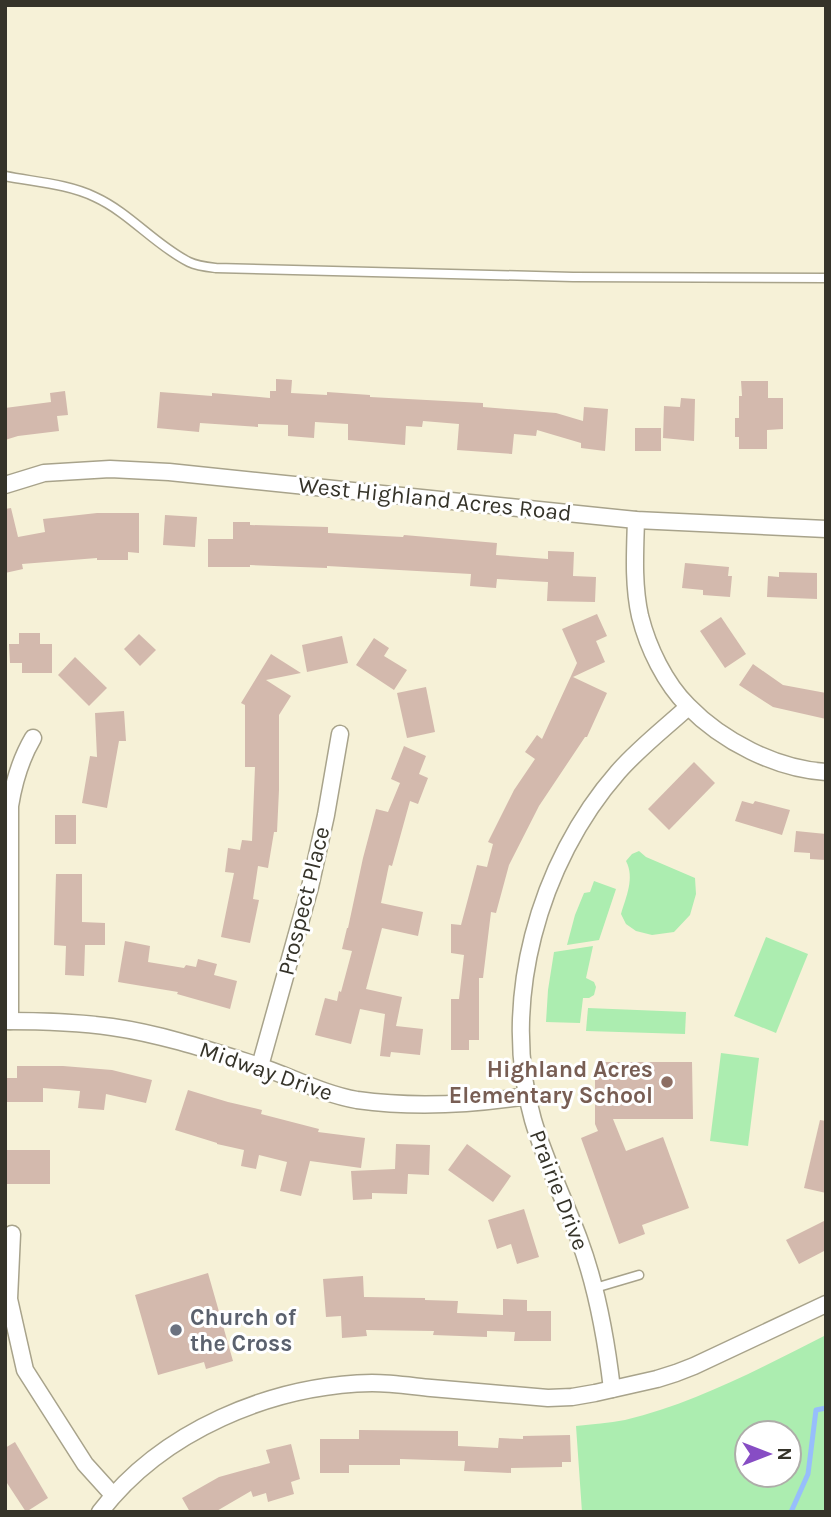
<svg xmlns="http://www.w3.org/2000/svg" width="831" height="1517" font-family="Karla,sans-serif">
<rect width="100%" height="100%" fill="#f6f1d7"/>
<g fill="#acedb0" fill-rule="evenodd">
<path d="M639,851L646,857L695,878L696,894L690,915L674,932L652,935L636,931L626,924L621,914C626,897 635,878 626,861L632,854Z"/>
<path d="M594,881L616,889L599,940L567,945L575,915L584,893L590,892Z"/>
<path d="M766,937L808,954L776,1033L734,1016Z"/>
<path d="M593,946L586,978L594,982L596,987L594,995L589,998H583L580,1023L546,1022L548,990L554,952Z"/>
<path d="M588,1008L686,1012L685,1034L586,1031Z"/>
<path d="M721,1053L759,1058L748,1146L710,1141Z"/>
<path d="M826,1335V1512H582L576,1426C592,1424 609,1423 625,1420C696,1403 761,1368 826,1335ZM789,1433V1475H747V1433Z"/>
</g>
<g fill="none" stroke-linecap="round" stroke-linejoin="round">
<path stroke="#97befb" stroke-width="5" d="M791,1512L808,1474L816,1410L826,1408"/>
</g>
<g fill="#d3b9ad">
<path d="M276,379L292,380L291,393L327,395V392L370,395V397L483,403V407L556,413L583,421L584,407L608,409L605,451L581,448V443L537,430L536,436L514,434L512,454L457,450L459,424L423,421L422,427L406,426L405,445L348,440V424L315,422L314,438L288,436V425L258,424V427L200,423L199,432L157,428L160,392L212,396V393L270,398V391H276Z"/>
<path d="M741,381H768V398H783V429L767,430V449H739V437H735V418H739V396H742Z"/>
<path d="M65,391L68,415L57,416L59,431L18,436L5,440V408L51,402L50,393Z"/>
<path d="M681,398L695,399L694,441L663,438L664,406L680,407Z"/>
<rect x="635" y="428" width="26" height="23"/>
<path d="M11,508L18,537L45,532L43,519L97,513H139V553L128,552V560H97V558L22,564L23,569L5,573V509Z"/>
<path d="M165,515L197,517L195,547L163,545Z"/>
<path d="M233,522H250V525L328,527V533L403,537L404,535L497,543L496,555L548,559V551L574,552L573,576L596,577L595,602L547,601L548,582L497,579L496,588L470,586L471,574L327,566V568L250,565V567H208V539H233Z"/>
<path d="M685,563L729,567L728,576H732L730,597L703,595V590L682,588Z"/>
<path d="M779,572L817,573V599L767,597L768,576L779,577Z"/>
<path d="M597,614L607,636L596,641L605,662L573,677L607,693L587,737H585L539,806L509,865L496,913L491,912L483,978H479V1040H469V1050H451V999H459L464,955L451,953V924L461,925L477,865L487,867L493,844L488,842L514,790L535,759L525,752L537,735L542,739L577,663L562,629Z"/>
<path d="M721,617L746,654L725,668L700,631Z"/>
<path d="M19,633H40V644H52V673H22V663H10L9,644H19Z"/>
<path d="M139,634L156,650L140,666L124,649Z"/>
<path d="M342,636L348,663L307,672L302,645Z"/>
<path d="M374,638L389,648L384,656L407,670L394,690L356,665Z"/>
<path d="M271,654L301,673L266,680L291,696L279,715V790L277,832H274L268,868L258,866L253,899L259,900L250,943L221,937L234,873L225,872L228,848L240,850L242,840L252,841L255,767H245V705L241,703Z"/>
<path d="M75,657L107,688L89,706L58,675Z"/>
<path d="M753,664L783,685L826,693V719L773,707L739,685Z"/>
<path d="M426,687L435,732L407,738L397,693Z"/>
<path d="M124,711L126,741H119L107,808L82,803L90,756L97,757L95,713Z"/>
<path d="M404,746L426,756L419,774L428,778L418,804L410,801L392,866L389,865L381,903L423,912L418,936L382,928L366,989L402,997L396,1026L423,1029L420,1055L391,1052L390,1057L380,1056L385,1014L360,1009L351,1044L315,1035L325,998L337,1001L339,991L341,992L352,951L342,949L347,928H348L363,858L376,809L388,812L400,783L391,779Z"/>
<path d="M694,762L715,783L669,830L648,809Z"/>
<path d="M742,801L753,804L755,801L790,810L782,835L735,821Z"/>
<rect x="55" y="815" width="21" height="29"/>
<path d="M796,831L826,834V860L810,859V853L794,852Z"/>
<path d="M56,874H82V922L105,923V945H85L84,976L65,975L66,946L54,945Z"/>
<path d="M125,941L150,946L148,962L184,968L186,965L196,967L198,959L217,964L214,975L237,981L230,1009L177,994L178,992L118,982Z"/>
<path d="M595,1062H692L693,1119H613L626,1151L663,1137L689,1208L642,1225L645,1234L619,1244L581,1138L598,1131L595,1124Z"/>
<path d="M17,1066H63L112,1070L152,1080L146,1103L106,1094L104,1110L78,1108L80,1091L43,1088V1102H5V1078H17Z"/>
<path d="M188,1090L228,1102L262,1110L261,1114L319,1129L318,1132L365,1138L361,1168L310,1161L301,1196L280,1191L287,1162L259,1155L256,1169L241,1166L244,1150L217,1144V1143L175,1130Z"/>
<path d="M820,1120L826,1121V1193L804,1188Z"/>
<path d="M396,1144L430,1145L429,1175L408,1174L407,1194L372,1193V1199L353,1200L351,1171L395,1169Z"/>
<path d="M467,1144L511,1176L493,1202L448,1170Z"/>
<rect x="5" y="1150" width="45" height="34"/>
<path d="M524,1209L539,1257L517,1264L511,1244L497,1249L488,1220Z"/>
<path d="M826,1220V1250L799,1264L786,1240Z"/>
<path d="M208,1273L233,1361L206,1369L204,1362L158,1375L135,1295Z"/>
<path d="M363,1276L364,1297L425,1298V1300L458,1301L457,1313L503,1315V1299L527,1300V1311H551V1341H514L515,1332L487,1331V1337L433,1335L434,1331L366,1330L367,1336L342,1338L341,1316L326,1317L323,1279Z"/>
<path d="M359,1430L458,1431V1446L498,1448L499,1438L523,1439V1436L570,1435L571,1462H562V1467L511,1468V1473L464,1471L465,1461L400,1459V1465H349V1473H320V1439H359Z"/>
<path d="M15,1442L48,1498L26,1512L5,1480V1448Z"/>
<path d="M291,1444L300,1479L291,1482L294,1494L268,1502L266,1493L253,1497L251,1491L215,1512H190L182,1498L219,1477L270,1463L266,1450Z"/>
</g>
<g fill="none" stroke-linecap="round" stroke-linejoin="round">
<g stroke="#a8a38b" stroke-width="11">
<g id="lane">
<path d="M5,176C35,182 68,184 95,197C130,213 155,245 189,262C197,266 207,267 216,268L573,277L826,278"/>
<path d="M595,1288L639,1275"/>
</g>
</g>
<g stroke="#a8a38b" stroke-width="19">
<g id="street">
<path d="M5,485L44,473L110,469L169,472L636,520L826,529"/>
<path d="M636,520C635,552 633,585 640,616C648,648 665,683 688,706C722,741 776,769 826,772"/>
<path d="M5,1021C41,1021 77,1022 112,1027C161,1034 209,1050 256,1065C290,1076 322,1094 357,1100C415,1108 470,1105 527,1096"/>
<path d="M10,1021V806C14,781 20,760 33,738"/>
<path d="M260,1066L310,887L326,815L340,734"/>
<path d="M12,1234L9,1299L25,1370L85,1464L113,1495"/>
<path d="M612,1389C606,1338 597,1287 579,1239C564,1199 545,1161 533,1120C499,1003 539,862 618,772C639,748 665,728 688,707"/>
<path d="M100,1512C162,1431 271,1385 372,1383C391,1383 411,1386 431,1388C470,1391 509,1395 548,1398L572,1397L595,1393L657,1379L676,1373L694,1366L826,1304"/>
</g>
</g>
<use href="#lane" stroke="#fff" stroke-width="8"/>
<use href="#street" stroke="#fff" stroke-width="16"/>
</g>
<circle fill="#8d6e63" stroke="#fff" stroke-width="2.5" cx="667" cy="1082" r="7"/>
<circle fill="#6b7280" stroke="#fff" stroke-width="2.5" cx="176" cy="1330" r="7"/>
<g text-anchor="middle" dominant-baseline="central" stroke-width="6" stroke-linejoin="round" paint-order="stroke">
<g font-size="23" fill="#353329" stroke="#fff">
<text transform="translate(435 499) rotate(6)">West Highland Acres Road</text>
<text transform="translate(304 901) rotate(-76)">Prospect Place</text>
<text transform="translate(266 1071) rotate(19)">Midway Drive</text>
<text transform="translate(559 1190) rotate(69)">Prairie Drive</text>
</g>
<g font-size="23" font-weight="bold" fill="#785e54" stroke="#fff" text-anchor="end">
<text x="653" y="1069">Highland Acres<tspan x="653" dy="26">Elementary School</tspan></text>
</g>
<g font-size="23" font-weight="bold" fill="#5b616d" stroke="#fff" text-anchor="start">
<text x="190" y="1317">Church of<tspan x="190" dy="26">the Cross</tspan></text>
</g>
</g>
<rect width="831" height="1517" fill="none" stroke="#353329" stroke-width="14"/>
<g transform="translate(768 1454) rotate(90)"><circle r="33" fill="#ffffff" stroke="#aeada9" stroke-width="2"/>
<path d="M0-5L12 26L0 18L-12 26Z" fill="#874dc4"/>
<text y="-10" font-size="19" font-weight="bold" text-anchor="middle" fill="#353329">N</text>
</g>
</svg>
